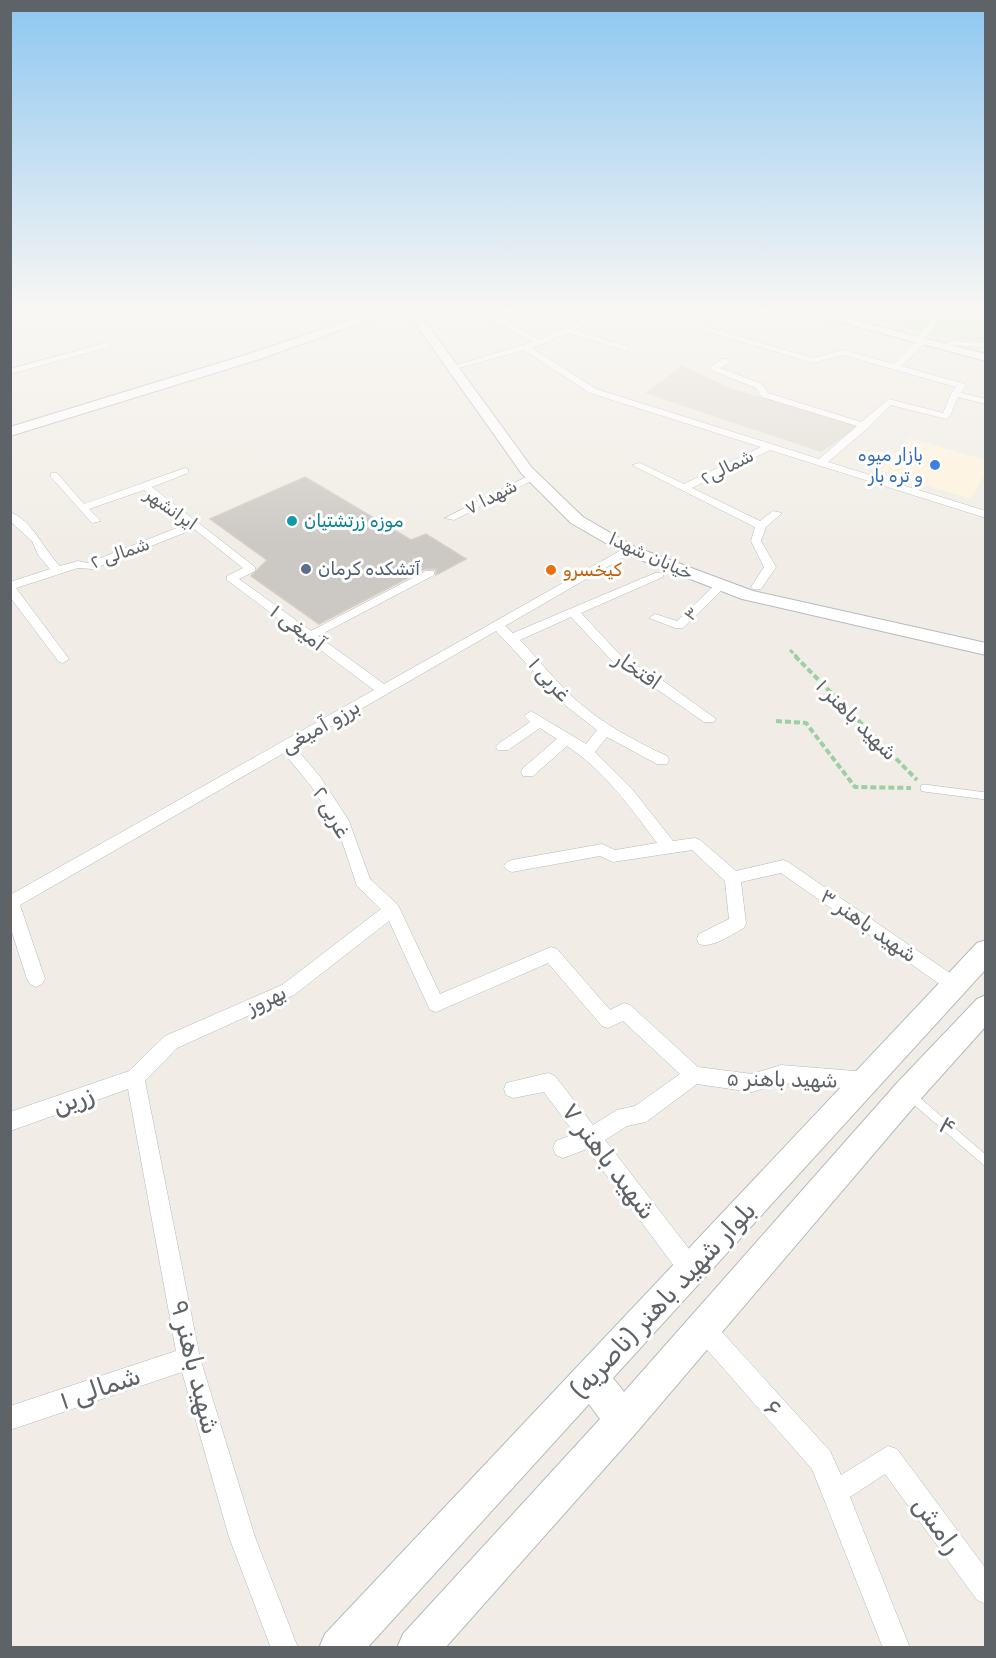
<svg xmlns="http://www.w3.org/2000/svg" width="996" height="1658" font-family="Rubik,Vazirmatn,sans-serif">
<rect width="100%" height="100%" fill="#f1ede6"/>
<path fill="#fff3dc" d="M909,438L985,460V474L970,499L880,470Z"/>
<path fill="#e1dcd4" d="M682,366L730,388L860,426L821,452L645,393Z"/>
<path fill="#c6eac1" d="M847,313H985V342L933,336Z"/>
<path fill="#ccc8c3" stroke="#d6cec3" stroke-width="1.5" d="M305,477L411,540L426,534L466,559L436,575V569H425L319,624L251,576L267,560L210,519Z"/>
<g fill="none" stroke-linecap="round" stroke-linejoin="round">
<g stroke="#b6b9bd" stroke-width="5">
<g id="service-far2">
<path d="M958,313L986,318"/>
<path d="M928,329L940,313"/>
</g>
</g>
<g stroke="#b6b9bd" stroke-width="8">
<path id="service-far1" d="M924,788L986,796"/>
</g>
<g stroke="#b6b9bd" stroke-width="10">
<path id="service" d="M912,1097L986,1161"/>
</g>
<g stroke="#b6b9bd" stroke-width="1">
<g id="minor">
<path d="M596,313H606L574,330L628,347V351L568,333L532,348L596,389L819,459L857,426L762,397L756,388L711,370V366L723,359H729V363L720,368L762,384L768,393L861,422L889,399L943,413L951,394L956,387L843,355L813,363L646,313H658L813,358L843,350L894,364L918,340H924V344L901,366L965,384L966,386L961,393L986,399V404L958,397L950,416L946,419L891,405L868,428L828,462L986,511V518L770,450L692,488L760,521L773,511L782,513L766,527L761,541L776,567L761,589H753L751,587L764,567L751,541L755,527L632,465L640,463L684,484L761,447L590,393L524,350L451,370L447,368L533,342L492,319V315H498L540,340Z"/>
<path d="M925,327L932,329L925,338H919L918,336Z"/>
<path d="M950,341L986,343V347L947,345L946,343Z"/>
<path d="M106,343H109V347L10,374V369Z"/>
<path d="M185,468L188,469V473L152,487L255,567V571L239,579L311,631L426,571H434V575L318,636L384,684L625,548H633V552L505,626L513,633L655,573H663V577L581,613L623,658L658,677L716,719L714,722H704L648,683L615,664L571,617L520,640C539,660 556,682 577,701C603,724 635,741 667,756L669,760L667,764H657L607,737L595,752L632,789L673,841L695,838L700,840L736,871L783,860L788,862L960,980L963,985L960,990L954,993L948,990L781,873L741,882L746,923L744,928C732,934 712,949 699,944L697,939L699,934L729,919L725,881L692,850L613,862L600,856L512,872L507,870L504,866L507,862L512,860L602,844L615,850L657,843C631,808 604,770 567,746L533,776H523L521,772L523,768L557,739L540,728L508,750H498L496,747L498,744L530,722L524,716L531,711L586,744L597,730L566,706L496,631L295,747L321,778L349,821L370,879L398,905L440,994L551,947L557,949L610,1010L624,1003L630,1005L698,1067L752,1074L781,1065L867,1072L874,1075L876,1081L874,1087L867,1090L781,1083L752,1092L697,1084L646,1122L627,1126L605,1140L699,1262L702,1270L699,1278L691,1281L683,1278L587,1149L563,1158L556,1155L553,1148L556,1141L575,1134L544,1092L513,1098L506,1095L504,1089L506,1083L548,1073L555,1076L593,1125L617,1110L635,1106L680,1074L623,1021L608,1028L602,1026L548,963L436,1012L430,1010L389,921L294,995L177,1048L145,1081L200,1358L255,1537L298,1648H271L229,1537L182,1372L10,1430V1406L176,1351L128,1089L10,1131V1112L129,1071L165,1036L282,985L381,909L357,886L337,826L311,786L284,753L20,905L45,979L42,984L36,987L30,984L27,979L10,926V895L374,690L227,580V576L243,568L194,529L93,569L78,568L16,588L69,659L63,663L59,662L10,597V582L50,569L38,555L32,541L10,521V512C34,522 43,549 60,566L78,561L88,563L187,524L144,490L89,509L101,521L92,523L51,477V473H57L84,504Z"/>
<path d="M532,474L535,475V479L454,520L445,518Z"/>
<path d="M721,582L727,585L725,587L683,628H675L649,618L655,614L677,621L717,583Z"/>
<path d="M703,1317L711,1320L830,1451L841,1475L888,1446L897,1449L986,1569V1604L977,1600L885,1474L850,1497L910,1648H883L812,1469L695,1336L692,1328L695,1320Z"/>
</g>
</g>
<g stroke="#b4babe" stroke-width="2">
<g id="secondary">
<path d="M371,313H388L260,359L10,436V427L252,353Z"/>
<path d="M408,313H419L532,468L583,517L635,547L753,591L986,643V655L742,599L623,553L571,523L522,474Z"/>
<path d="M806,313H826L986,354V361Z"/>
<path d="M986,940V969L613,1378L624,1392L897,1083L977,999L986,995V1026L917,1103L636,1433L445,1648H397L403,1634L600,1419L589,1404L367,1648H319L325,1634L977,943Z"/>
</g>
</g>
<path stroke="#9cd0a4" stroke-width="3" stroke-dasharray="4.5 2" stroke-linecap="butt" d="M790,650L797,657"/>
<g stroke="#9cd0a4" stroke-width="4" stroke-dasharray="6 3" stroke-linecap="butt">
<path d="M795,656L917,780"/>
<path d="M776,721L806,723L855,787L911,788"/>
</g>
<use href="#service-far2" stroke="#fff" stroke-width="4.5"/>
<use href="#service-far1" stroke="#fff" stroke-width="7"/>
<use href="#service" stroke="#fff" stroke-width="9"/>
<use href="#minor" fill="#fff" fill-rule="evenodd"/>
<use href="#secondary" fill="#fff" fill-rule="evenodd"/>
</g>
<linearGradient id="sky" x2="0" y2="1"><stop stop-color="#8ec7f1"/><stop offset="0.57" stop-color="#f9f7f4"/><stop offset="1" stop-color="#f9f7f4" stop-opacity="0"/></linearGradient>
<rect width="996" height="545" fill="url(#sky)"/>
<circle fill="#3f7fe0" stroke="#fff" stroke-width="2" cx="935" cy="465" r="6"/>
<circle fill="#0f9aa8" stroke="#fff" stroke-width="2" cx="292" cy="521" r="6"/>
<circle fill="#5c6f8a" stroke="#fff" stroke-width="2" cx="306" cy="569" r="6"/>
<circle fill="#e8710a" stroke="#fff" stroke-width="2" cx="551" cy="570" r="6"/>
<g text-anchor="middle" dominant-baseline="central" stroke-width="6" stroke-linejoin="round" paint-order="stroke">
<g font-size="18" fill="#366cbe" stroke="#fff" text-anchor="end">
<text x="923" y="455">بازار میوه<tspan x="923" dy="21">و تره بار</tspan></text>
</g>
<g font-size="18" fill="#5d6367" stroke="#fff">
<text transform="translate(727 467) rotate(-27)">شمالی۲</text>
<text transform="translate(491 497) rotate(-27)">شهدا ۷</text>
<text transform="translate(171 509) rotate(35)">ایرانشهر</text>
<text transform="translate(120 553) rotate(-19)">۲ شمالی</text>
<text transform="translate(651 556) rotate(24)">خیابان شهدا</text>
<text transform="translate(691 614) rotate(-43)">۳</text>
</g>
<g font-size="18" fill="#0d838f" stroke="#fff" text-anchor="start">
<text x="304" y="521">موزه زرتشتیان</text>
</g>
<g font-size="18" fill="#4e5e75" stroke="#fff" text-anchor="start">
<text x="318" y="569">آتشکده کرمان</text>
</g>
<g font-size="18" fill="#c56008" stroke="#fff" text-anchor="start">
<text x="563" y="570">کیخسرو</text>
</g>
<g font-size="21" fill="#5d6367" stroke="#fff">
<text transform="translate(298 627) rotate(37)">آمیغی ۱</text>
<text transform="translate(638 670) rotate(34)">افتخار</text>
<text transform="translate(550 679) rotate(48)">۱ غربی</text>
<text transform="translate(857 719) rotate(45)">شهید باهنر ۱</text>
<text transform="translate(320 726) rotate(-30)">برزو آمیغی</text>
<text transform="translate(332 812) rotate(61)">۲ غربی</text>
<text transform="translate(869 925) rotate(35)">شهید باهنر ۳</text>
<text transform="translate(266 999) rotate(-25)">بهروز</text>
<text transform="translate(782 1079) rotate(1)">شهید باهنر ۵</text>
</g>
<g font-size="26" fill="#5d6367" stroke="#fff">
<text transform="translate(73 1100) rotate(-20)">زرین</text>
<text transform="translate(947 1126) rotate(39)">۴</text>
<text transform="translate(609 1161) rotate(53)">شهید باهنر ۷</text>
<text transform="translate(663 1300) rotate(-47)">بلوار شهید باهنر (ناصریه)</text>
<text transform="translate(195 1367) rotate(76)">شهید باهنر ۹</text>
<text transform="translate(100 1388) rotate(-19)">۱ شمالی</text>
<text transform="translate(773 1408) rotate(48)">۶</text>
<text transform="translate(937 1525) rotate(54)">رامش</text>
</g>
</g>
<rect width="996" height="1658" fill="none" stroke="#5d6367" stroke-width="24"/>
</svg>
